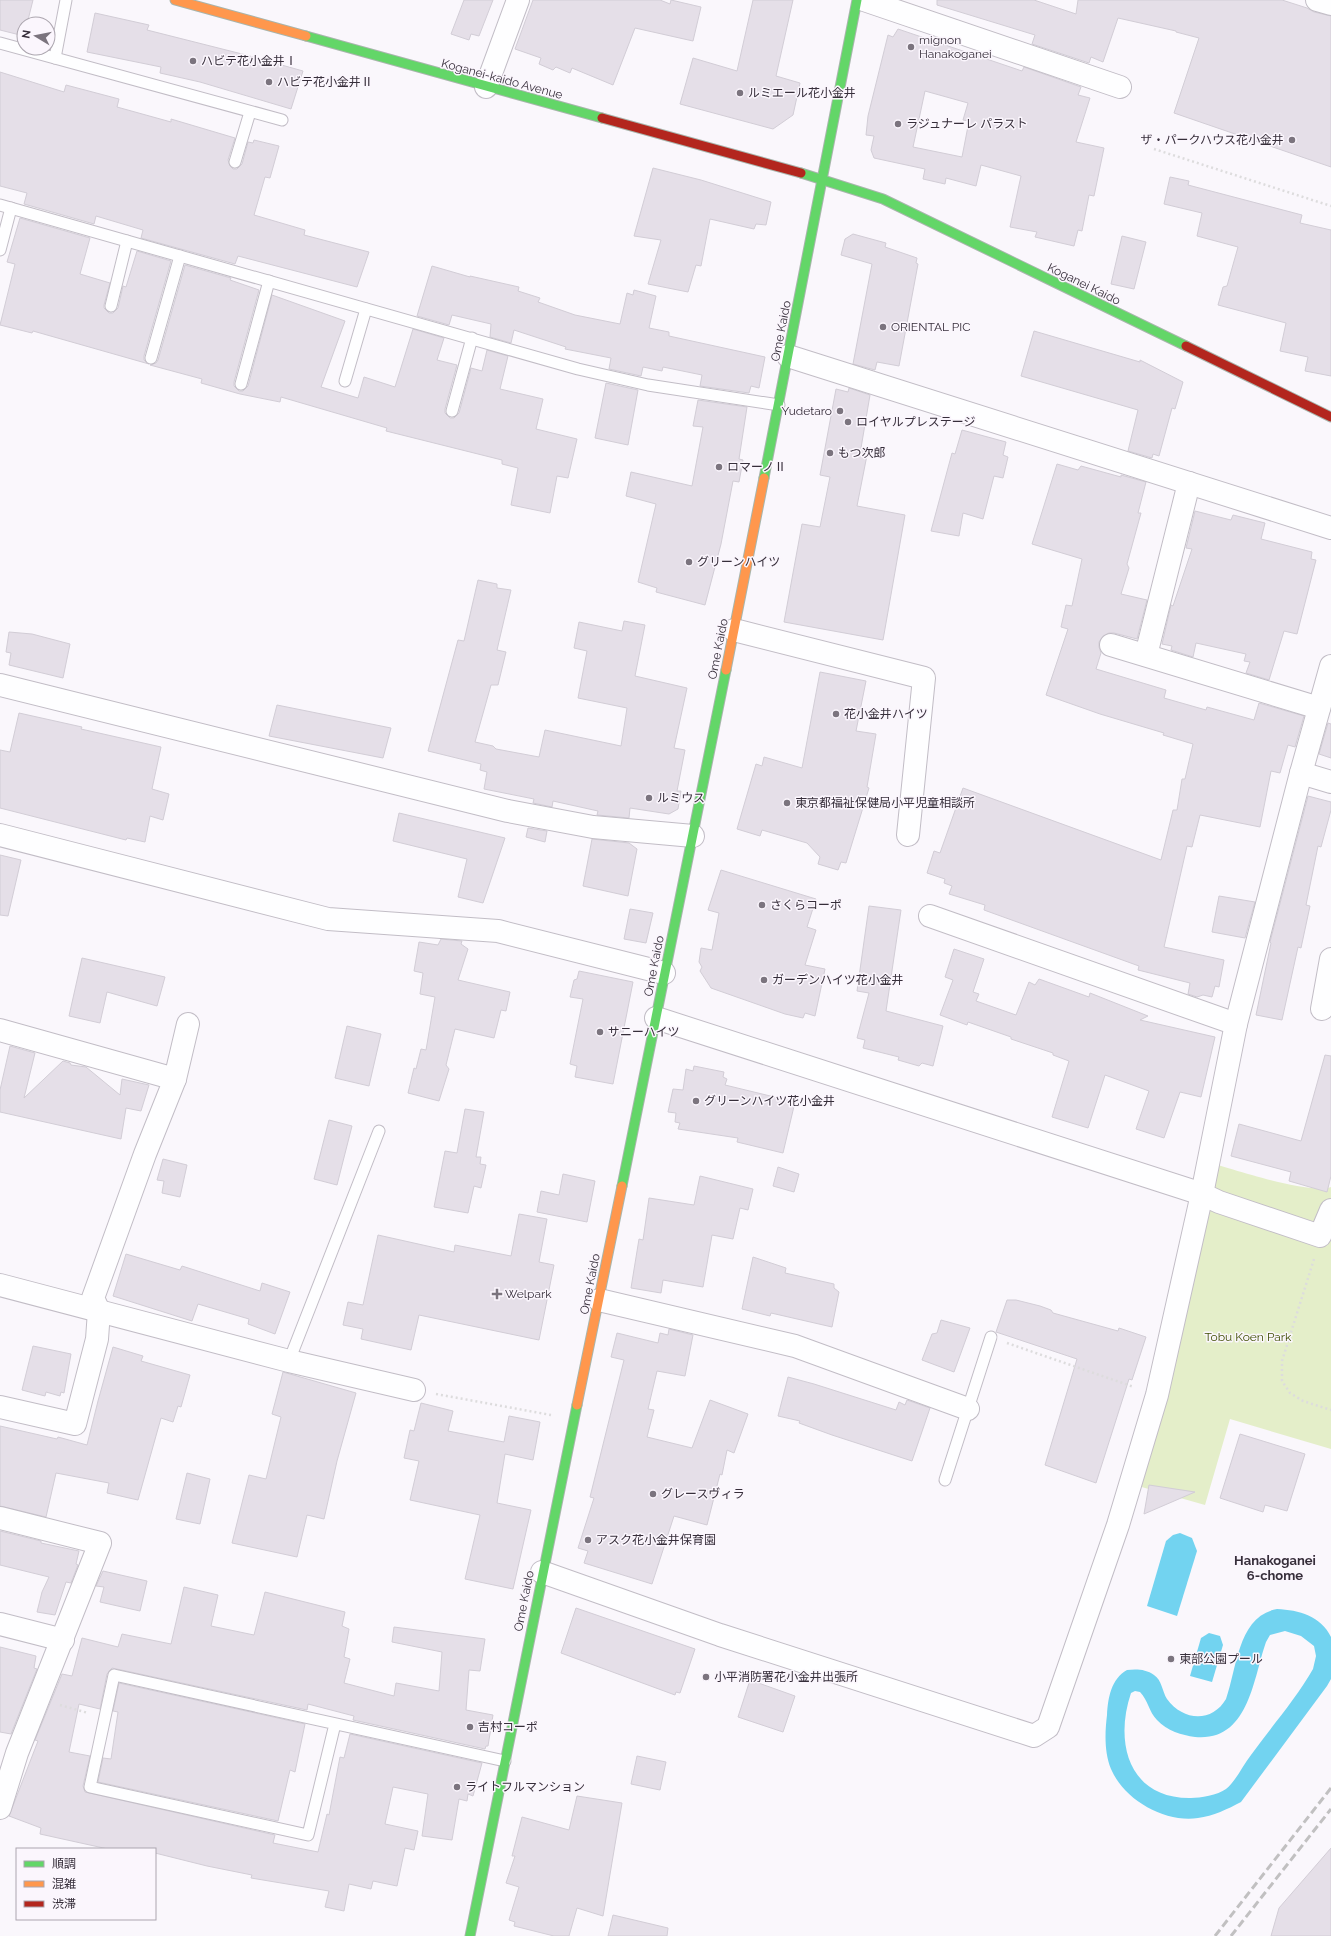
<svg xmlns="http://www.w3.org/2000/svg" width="1331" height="1936" font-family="Raleway,'Noto Sans JP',sans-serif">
<rect width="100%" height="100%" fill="#faf7fc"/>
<path fill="#e4eec9" d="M1204,1161C1230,1168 1308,1195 1331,1187V1449L1230,1419L1205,1505L1124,1482Z"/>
<g fill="#72d3f0" fill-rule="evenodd">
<path d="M1180,1533L1192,1538L1197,1551L1177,1616L1147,1606L1166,1541L1173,1535Z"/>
<path d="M1277,1609C1299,1610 1321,1616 1331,1637V1679L1327,1686L1241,1802C1228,1809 1213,1816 1198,1818C1165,1823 1124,1800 1111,1769C1104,1752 1105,1732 1107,1715C1108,1698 1111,1679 1127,1670C1136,1669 1146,1669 1154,1675C1162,1680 1162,1691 1167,1699C1183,1721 1212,1723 1226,1699C1237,1668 1238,1616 1277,1609ZM1285,1631L1301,1636L1314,1646L1316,1656L1313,1669C1296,1699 1271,1727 1251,1755C1243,1765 1236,1781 1226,1789C1218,1795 1200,1798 1191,1798C1129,1799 1114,1743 1131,1693L1135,1691L1140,1692C1148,1700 1149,1712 1157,1720C1167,1731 1182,1735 1195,1737C1249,1742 1253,1679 1266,1642L1270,1635Z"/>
<path d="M1209,1633L1220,1636L1223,1645L1212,1682L1190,1676L1201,1638Z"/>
</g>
<g fill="#e5dfe8" stroke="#d2cdd6" fill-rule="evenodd">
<path d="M0,0H33L27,24H24V36L0,30Z"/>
<path d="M464,0H493L479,36L471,34L469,40L451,34Z"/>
<path d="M533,0H660L670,4L671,0L701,7L693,41L635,28L613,85L572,68L570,73L556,67L553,70L539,64L541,58L515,49Z"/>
<path d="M753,0H793L776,76L800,83L793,115L773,129L680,104L693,58L737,71Z"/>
<path d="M937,0H1034L1076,14L1078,0H1282L1307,8L1314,12L1331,16V167L1174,113L1199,38L1176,32V31L1118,18L1103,62L1091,57L1089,63L1032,44L1035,35L937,5Z"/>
<path d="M95,13L149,25L147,30L246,55L303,71L291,109L200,82L160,73L161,67L87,52Z"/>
<path d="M898,29L1022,71L1024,67L1081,87L1078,95L1090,98L1076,142L1104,148L1094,196L1089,195L1082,231L1078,230L1074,246L1035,237L1037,232L1010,227L1021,176L981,165L976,186L946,178L945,184L923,179L925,169L874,158L871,150L874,136L866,135L868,116L888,35L893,37ZM925,91L968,103L963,120L969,121L962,157L913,147Z"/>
<path d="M0,72L64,92L66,85L119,99L117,107L171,122V119L235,138L228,160L230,166L233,169H237L242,164L248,142L253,143L254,140L279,146L270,178L265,177L254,215L305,230L304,235L369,252L357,287L238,256L235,264L141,238L143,230L96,216L94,224L24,204L27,193L0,186Z"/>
<path d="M653,168L701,180L771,202L766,225L756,224L754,229L710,219L701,266L696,265L688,292L648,284L661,240L634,236Z"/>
<path d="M1170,177L1189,181L1188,185L1302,215L1300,223L1331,230V376L1305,371L1308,357L1280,351L1286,323L1218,305L1223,287L1227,286L1238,247L1197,236L1202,213L1164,204Z"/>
<path d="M20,218L90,238L80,274L110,283L104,305V308L109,313H113L118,308L123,286L126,287L137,251L171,261L144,356V360L149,364L33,331L32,333L0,325L15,264L7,262Z"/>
<path d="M853,234L886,243L885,247L917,258L916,263L918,264L899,366L877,362L875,370L853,364L872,264L841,255L845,239Z"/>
<path d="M1122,236L1146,242L1134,289L1111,284Z"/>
<path d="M185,265L231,278L230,280L259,290L234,382V386L239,391H243L248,386L272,295L345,321L321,387L358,398L364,377L395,387L413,329L444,338L437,360L457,365L445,409V413L450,418H454L459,413L471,368L482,371L487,350L508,356L500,389L543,399L536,429L577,439L568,478L557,476L550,513L511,505L518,468L502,464V460L386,431L387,428L281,397L280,402L240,394L201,383L202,379L150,365L156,363L158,360Z"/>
<path d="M432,266L470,277V276L519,287L518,291L540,298L538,302L575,315L620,324L627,293L633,295L634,290L656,296L649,328L669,332V336L765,357L759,388L751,386L749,393L700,386L702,375L663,367L662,371L643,367L641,376L609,369L611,358L565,349L566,347L514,330L511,343L490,337L491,324L452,315L449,325L417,316Z"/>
<path d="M1034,331L1140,362V360L1183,382L1175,409L1172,408L1159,456L1153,454L1152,458L1128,451L1138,410L1021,376Z"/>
<path d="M606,383L638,390L628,445L595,438Z"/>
<path d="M849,388L870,395L861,448L868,450L857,506L905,515L883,640L784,622L802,524L820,527L830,477L820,475L836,389L848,392Z"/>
<path d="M698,400L747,407L739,459L743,460L739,482L733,481L721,544L705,605L656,592L657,588L638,582L656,504L626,496L631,472L692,486L703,427L693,426Z"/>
<path d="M962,430L1006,442L1003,455L1008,457L1003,478L994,476L983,519L963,513L959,536L931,531L952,453L955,454Z"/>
<path d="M1057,464L1078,470L1081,466L1121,477V475L1146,482L1138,513H1141L1127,564L1129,568L1121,594L1147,600L1137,639L1114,633H1109L1103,636L1099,642V647L1101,653L1096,669L1166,690L1164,698L1206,710L1207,707L1254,720L1259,703L1304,716L1295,747L1288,745L1280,773L1271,771L1260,827L1200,815L1192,847L1187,846L1164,947L1224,960L1219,987L1215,986L1212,997L1203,995L1197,997L1188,994L1190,983L1138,970L1139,966L984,910L985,905L949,894L952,886L944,883L945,879L927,873L934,851L940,853L963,788L1161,860L1173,810H1177L1182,779H1185L1193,744L1163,735L1164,733L1100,714L1046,695L1068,629L1061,627L1066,605L1072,606L1082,559L1032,544Z"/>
<path d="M1195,511L1231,520L1233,515L1265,523L1261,539L1312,552L1311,559L1316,560L1297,634L1284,631L1269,680L1246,673L1250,662L1244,661L1246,654L1196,643L1193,657L1171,650L1172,646L1162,644L1171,605L1173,606L1192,549L1186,548Z"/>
<path d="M478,580L497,584V588L511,590L497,650L506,652L498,685H491L475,742L493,746L496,749L539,757L545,730L621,746L627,708L578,698L587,651L574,648L579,622L622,631L624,621L645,625L635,676L687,688L674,748L685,750L677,791H681L678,809L669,814L630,808L629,818L597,815L598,811L553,801L552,807L533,803L534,799L484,789L487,772L480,770L481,764L428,751L458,640L464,641Z"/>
<path d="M9,632L32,634L70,644L63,678L9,665L11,653L6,652Z"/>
<path d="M820,672L866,681L856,731L876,734L867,787L869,788L846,863L841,862L838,870L818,864L820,857L807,843L762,830L760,836L737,829L756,764L762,766L764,757L802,768Z"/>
<path d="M277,705L391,728L383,758L269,736Z"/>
<path d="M19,713L82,727L81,729L161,747L152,789L169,794L163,820L150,816L145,842L127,838L126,840L0,808V750L10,752Z"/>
<path d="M1328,723L1331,724V758L1319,754Z"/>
<path d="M1308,796L1331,802V810L1321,847L1318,846L1306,905L1310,906L1301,948L1298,947L1282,1020L1256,1015L1271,943L1270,942Z"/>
<path d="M399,813L505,838L483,903L458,897L467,859L393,841Z"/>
<path d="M528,828L547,831L545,842L526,837Z"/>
<path d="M592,839L629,843L637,849L628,896L583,886Z"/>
<path d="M0,855L21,860L8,916L0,915Z"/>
<path d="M721,870L816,899L807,927L816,930L805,965L825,969L815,1016L805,1013L803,1018L785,1014L711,988L700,971L702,967L699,962L701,948L712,950L719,913L708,910Z"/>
<path d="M1219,896L1255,902L1245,938L1212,932Z"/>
<path d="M869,906L901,910L886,1011L943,1026L933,1066L922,1063L919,1066L898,1060L899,1057L863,1048L865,1040L857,1038L869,993L857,991Z"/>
<path d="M630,909L653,913L646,943L624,939Z"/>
<path d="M441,939L462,941L461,944L468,949L458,980L510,992L506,1011L501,1010L494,1038L455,1029L446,1065L449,1069L439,1101L408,1093L414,1068L416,1069L421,1049L426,1050L435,997L420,994L423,973L414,971L419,942L438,945Z"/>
<path d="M954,949L984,959L973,992L979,994L976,1001L1016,1015L1029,982L1035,985L1039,979L1089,997L1090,993L1148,1016L1140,1020L1215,1037L1201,1097L1180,1092L1164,1138L1136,1129L1149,1091L1105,1075L1088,1128L1052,1117L1069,1061L1053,1055V1053L1011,1039V1037L968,1022L967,1025L940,1015L953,980L945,977Z"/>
<path d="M82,958L165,977L157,1006L107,992L100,1023L69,1016Z"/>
<path d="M579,971L633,982L613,1084L575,1077L577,1066L570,1064L583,999L570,997L574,980L577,979Z"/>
<path d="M347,1026L381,1034L369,1086L335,1078Z"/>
<path d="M10,1046L35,1053L24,1098L63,1061L70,1063L71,1065L86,1067L120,1095L122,1079L149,1085L141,1111L126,1108L121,1139L0,1112V1090Z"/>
<path d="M1325,1055L1331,1056V1176L1327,1192L1289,1181L1291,1172L1231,1156L1239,1124L1301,1141Z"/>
<path d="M694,1066L724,1072L723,1077L727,1079L725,1085L795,1102L783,1153L737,1142L738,1138L678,1129L680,1123L675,1122L676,1113L668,1112L673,1089L683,1090L686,1069L693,1071Z"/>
<path d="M465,1109L484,1112L476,1157H481L480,1164L486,1165L481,1188L474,1186L468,1213L434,1207L445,1151L457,1153Z"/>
<path d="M329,1120L352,1126L337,1185L314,1179Z"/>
<path d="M163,1159L187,1165L180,1197L162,1193L164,1181L157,1180Z"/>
<path d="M778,1167L799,1174L794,1192L773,1186Z"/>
<path d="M563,1174L595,1181L587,1222L537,1212L541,1191L559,1195Z"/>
<path d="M700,1176L753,1189L748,1210L740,1208L733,1239L712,1235L703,1287L663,1280L661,1293L631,1288L639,1239L643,1240L649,1198L694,1205Z"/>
<path d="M519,1214L547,1219L539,1262L554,1265L539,1340L419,1315L411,1350L361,1339L363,1329L343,1325L348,1302L363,1305L378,1235L454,1252L455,1245L511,1256Z"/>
<path d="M126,1254L180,1270L182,1266L260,1291L262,1283L290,1292L275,1334L248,1324L249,1319L198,1304L192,1321L113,1296Z"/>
<path d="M753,1257L786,1268L785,1273L834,1284V1288L839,1292L832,1327L771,1313L770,1316L742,1309Z"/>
<path d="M1007,1300H1016L1040,1306L1051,1310L1053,1313L1118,1331L1119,1328L1146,1337L1132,1380L1129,1379L1096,1483L1045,1465L1077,1359L996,1332Z"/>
<path d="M941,1320L970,1328L954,1372L922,1360L932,1334L937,1333Z"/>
<path d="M669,1329L693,1335L685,1376L657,1371L648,1409L654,1410L647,1437L692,1448L710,1400L748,1414L734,1453L727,1450L722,1475L720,1474L707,1525L674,1516L652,1584L584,1563L588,1551L578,1548L594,1498L590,1497L624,1360L611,1357L617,1333L658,1343L660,1333L668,1335Z"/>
<path d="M33,1346L71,1354L64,1393L61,1392L60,1396L46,1392L45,1396L22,1390Z"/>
<path d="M113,1347L143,1356L141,1361L190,1375L181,1407L178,1406L173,1422L161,1418L138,1500L107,1493L109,1483L56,1473L46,1517L0,1506V1426L57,1439L58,1437L87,1445L98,1401Z"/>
<path d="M283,1372L356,1393L337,1461L324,1519L307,1515L297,1557L232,1543L249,1475L266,1479L281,1417L272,1414Z"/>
<path d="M788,1377L814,1384L896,1410L899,1402L905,1405L907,1400L930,1408L912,1461L832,1435L799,1423L800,1421L778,1416Z"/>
<path d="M421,1403L453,1411L448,1431L504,1442L509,1416L540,1422L533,1460L505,1454L497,1503L531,1510L513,1589L465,1579L480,1515L410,1500L419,1461L404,1458L410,1430L414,1431Z"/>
<path d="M1240,1434L1305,1454L1287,1511L1265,1505L1263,1512L1220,1498Z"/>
<path d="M187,1473L210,1479L200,1524L176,1519Z"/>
<path d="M1149,1485L1195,1492L1144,1514Z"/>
<path d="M0,1531L41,1541V1543L79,1551L76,1564L78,1565L71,1583L66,1582L55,1615L37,1612L42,1592L49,1577L0,1565Z"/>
<path d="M103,1571L147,1581L140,1611L100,1602L104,1587L96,1586Z"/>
<path d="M184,1587L218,1595L211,1626L254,1635L265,1592L345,1612L342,1626L349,1629L344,1657L350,1659L344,1683L394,1696L396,1683L439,1691L442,1652L392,1642L394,1627L485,1639L480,1671L469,1670L466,1710L493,1715L488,1746H486L485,1749L353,1720L354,1716L308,1704L307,1710L112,1668L107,1674L100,1709L79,1704L69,1752L90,1756L83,1786L85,1792L275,1835L273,1843L318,1852L327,1814L329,1815L340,1757L344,1758L350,1734L482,1763L473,1796L468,1794L467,1801L459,1799L452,1840L422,1836L428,1794L393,1787L385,1824L418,1831L414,1850L405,1848L397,1886L373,1881L371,1889L349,1884L344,1911L325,1907L329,1891L251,1878L252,1875L207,1866L155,1853V1849H108L40,1834L41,1828L9,1816L38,1741L35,1740L62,1674L72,1676L82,1638L118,1647L122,1634L171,1644Z"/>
<path d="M576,1608L695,1649L680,1693L676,1692L675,1695L561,1653Z"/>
<path d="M0,1647L36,1656L34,1668L37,1669L11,1734L0,1732Z"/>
<path d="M750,1680L795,1696L783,1732L738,1717Z"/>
<path d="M119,1683L305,1724L295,1772L290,1770L278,1821L98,1782L103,1758L111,1759L118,1712L113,1711Z"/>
<path d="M637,1756L666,1762L660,1790L631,1784Z"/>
<path d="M577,1796L622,1803L603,1916L577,1908L569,1936H554L514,1926L515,1922L509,1920L519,1887L506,1883L515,1856H512L522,1817L569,1830Z"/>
<path d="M1331,1848V1936H1271L1279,1908Z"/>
<path d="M613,1915L668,1928L667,1936H608Z"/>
</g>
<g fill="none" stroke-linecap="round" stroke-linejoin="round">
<g stroke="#c2bdc6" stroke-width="13">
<g id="lane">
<path d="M0,43L282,120"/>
<path d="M55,58L66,0"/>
<path d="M235,162L250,112"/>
<path d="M0,205L578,369L648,385L779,405"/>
<path d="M0,250L11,208"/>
<path d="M111,306L127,241"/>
<path d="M151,358L180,256"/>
<path d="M345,381L366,309"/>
<path d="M241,384L269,281"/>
<path d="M452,411L472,338"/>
<path d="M289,1361L379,1131"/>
<path d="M945,1480L991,1337"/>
<path d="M335,1724L308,1835L90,1787L114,1675L505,1761"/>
</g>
</g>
<g stroke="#c2bdc6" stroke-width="24">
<g id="street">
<path d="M864,0L1120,87"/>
<path d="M1317,0L1331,4"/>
<path d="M486,87L518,0"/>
<path d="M788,356L1331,528"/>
<path d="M734,630L924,678L908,835"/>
<path d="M1111,645L1319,708"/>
<path d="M1146,655L1189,483"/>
<path d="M0,685L508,811L593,827L693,836"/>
<path d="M1301,773L1331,782"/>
<path d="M0,835L328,919L498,931L664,973"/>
<path d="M930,916L1236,1024"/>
<path d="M1322,1009L1331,959"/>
<path d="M656,1018L1202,1194L1219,1202L1320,1236L1331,1210"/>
<path d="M0,1030L175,1079"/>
<path d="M0,1285L289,1361L414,1390"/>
<path d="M599,1300L795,1346L968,1409"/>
<path d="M0,1407L75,1424L97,1339L99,1311L93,1298L145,1154L175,1079L188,1024"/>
<path d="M0,1518L100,1543L17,1753L0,1808"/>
<path d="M542,1572L720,1635L1034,1736L1048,1727L1118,1525L1157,1395L1202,1194L1236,1024L1301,773L1331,666"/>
<path d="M0,1624L63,1640"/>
</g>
</g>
<g stroke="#a8b5ac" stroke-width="11">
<g id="fast">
<path d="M306,36L602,118"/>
<path d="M801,173L883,199L1186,346"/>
<path d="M764,478L857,0"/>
<path d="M622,1186L726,670"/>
<path d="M470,1936L577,1405"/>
</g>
</g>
<g stroke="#a8b5ac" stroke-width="11">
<g id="slow">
<path d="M175,0L306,36"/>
<path d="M726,670L764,478"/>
<path d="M577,1405L622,1186"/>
</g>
</g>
<g stroke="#a8b5ac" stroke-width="11">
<g id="jam">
<path d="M602,118L801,173"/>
<path d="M1186,346L1331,417"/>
</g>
</g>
<g stroke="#dddcdd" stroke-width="2.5" stroke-dasharray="2 3" stroke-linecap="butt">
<path d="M1154,149L1331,206"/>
<path d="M1314,1259L1282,1361V1381L1290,1393L1303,1401L1331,1410"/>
<path d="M1007,1343L1134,1387"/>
<path d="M436,1394L551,1415"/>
<path d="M60,1705L88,1713"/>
</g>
<use href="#lane" stroke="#fefeff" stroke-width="11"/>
<use href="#street" stroke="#fefeff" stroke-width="22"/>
<use href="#fast" stroke="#63d668" stroke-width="9"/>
<use href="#slow" stroke="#ff974d" stroke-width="9"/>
<use href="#jam" stroke="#b3261e" stroke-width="9"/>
<g stroke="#c1c0c1" stroke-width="3" stroke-dasharray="8 4" stroke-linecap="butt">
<path d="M1215,1936L1331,1788"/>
<path d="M1231,1936L1331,1809"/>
</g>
</g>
<g fill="#7b747e" stroke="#fbf6fd" stroke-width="1.5">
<circle cx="911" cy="47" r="4"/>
<circle cx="193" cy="61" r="4"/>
<circle cx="269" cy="82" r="4"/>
<circle cx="740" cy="93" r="4"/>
<circle cx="898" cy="124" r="4"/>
<circle cx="1292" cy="140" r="4"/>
<circle cx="883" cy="327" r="4"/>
<circle cx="840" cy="411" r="4"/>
<circle cx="848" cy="422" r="4"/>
<circle cx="830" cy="453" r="4"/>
<circle cx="719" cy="467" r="4"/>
<circle cx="689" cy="562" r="4"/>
<circle cx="836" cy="714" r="4"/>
<circle cx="649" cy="798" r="4"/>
<circle cx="787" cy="803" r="4"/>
<circle cx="762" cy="905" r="4"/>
<circle cx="764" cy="980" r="4"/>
<circle cx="600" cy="1032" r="4"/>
<circle cx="696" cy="1101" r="4"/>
<path d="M495 1288h4v4h4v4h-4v4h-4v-4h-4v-4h4z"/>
<circle cx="653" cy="1494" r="4"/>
<circle cx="588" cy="1540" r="4"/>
<circle cx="1171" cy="1659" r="4"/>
<circle cx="706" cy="1677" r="4"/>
<circle cx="470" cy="1727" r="4"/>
<circle cx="457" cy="1787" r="4"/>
</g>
<g text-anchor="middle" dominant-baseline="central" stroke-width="3" stroke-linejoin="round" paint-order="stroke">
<g font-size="12" fill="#362e3a" stroke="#fbf6fd" text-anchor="start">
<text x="919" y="40">mignon<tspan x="919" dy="14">Hanakoganei</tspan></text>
<text x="201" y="61">ハビテ花小金井Ⅰ</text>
<text x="277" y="82">ハビテ花小金井Ⅱ</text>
<text x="748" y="93">ルミエール花小金井</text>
<text x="906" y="124">ラジュナーレ パラスト</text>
<text x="1284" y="140" text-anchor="end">ザ・パークハウス花小金井</text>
<text x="891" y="327">ORIENTAL PIC</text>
<text x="832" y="411" text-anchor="end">Yudetaro</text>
<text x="856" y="422">ロイヤルプレステージ</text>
<text x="838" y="453">もつ次郎</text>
<text x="727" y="467">ロマーノⅡ</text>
<text x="697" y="562">グリーンハイツ</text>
<text x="844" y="714">花小金井ハイツ</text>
<text x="657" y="798">ルミウス</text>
<text x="795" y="803">東京都福祉保健局小平児童相談所</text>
<text x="770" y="905">さくらコーポ</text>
<text x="772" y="980">ガーデンハイツ花小金井</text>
<text x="608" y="1032">サニーハイツ</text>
<text x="704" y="1101">グリーンハイツ花小金井</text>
<text x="505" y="1294">Welpark</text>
<text x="661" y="1494">グレースヴィラ</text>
<text x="596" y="1540">アスク花小金井保育園</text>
<text x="1179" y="1659">東部公園プール</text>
<text x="714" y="1677">小平消防署花小金井出張所</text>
<text x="478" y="1727">吉村コーポ</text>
<text x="465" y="1787">ライトフルマンション</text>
</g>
<g font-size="12" fill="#362e3a" stroke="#fbf6fd">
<text transform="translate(502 79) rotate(15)">Koganei-kaido Avenue</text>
<text transform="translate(1084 284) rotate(26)">Koganei Kaido</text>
<text transform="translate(781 331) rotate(-79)">Ome Kaido</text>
<text transform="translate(718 649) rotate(-79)">Ome Kaido</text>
<text transform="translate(654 966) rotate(-79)">Ome Kaido</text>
<text transform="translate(590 1284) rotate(-79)">Ome Kaido</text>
<text transform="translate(524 1601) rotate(-79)">Ome Kaido</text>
</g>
<g font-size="12" fill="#3f4d00" stroke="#fbf6fd">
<text x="1248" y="1337">Tobu Koen Park</text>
</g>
<g font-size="13" font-weight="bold" fill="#362e3a" stroke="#fbf6fd">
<text x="1275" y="1560">Hanakoganei<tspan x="1275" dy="15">6-chome</tspan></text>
</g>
</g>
<rect x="16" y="1848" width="140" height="72" fill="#fbf6fd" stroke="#aca6af"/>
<rect x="24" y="1861" width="20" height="6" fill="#63d668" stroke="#aca6af"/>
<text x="52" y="1868" font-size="12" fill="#362e3a">順調</text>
<rect x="24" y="1881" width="20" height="6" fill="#ff974d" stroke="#aca6af"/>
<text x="52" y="1888" font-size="12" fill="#362e3a">混雑</text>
<rect x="24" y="1901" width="20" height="6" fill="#b3261e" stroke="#aca6af"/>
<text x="52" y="1908" font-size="12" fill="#362e3a">渋滞</text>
<g transform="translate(36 36) rotate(280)"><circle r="19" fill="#fbf6fd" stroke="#aca6af"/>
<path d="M0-3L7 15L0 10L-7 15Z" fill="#7b747e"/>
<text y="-6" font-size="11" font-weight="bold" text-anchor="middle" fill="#362e3a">N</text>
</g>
</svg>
